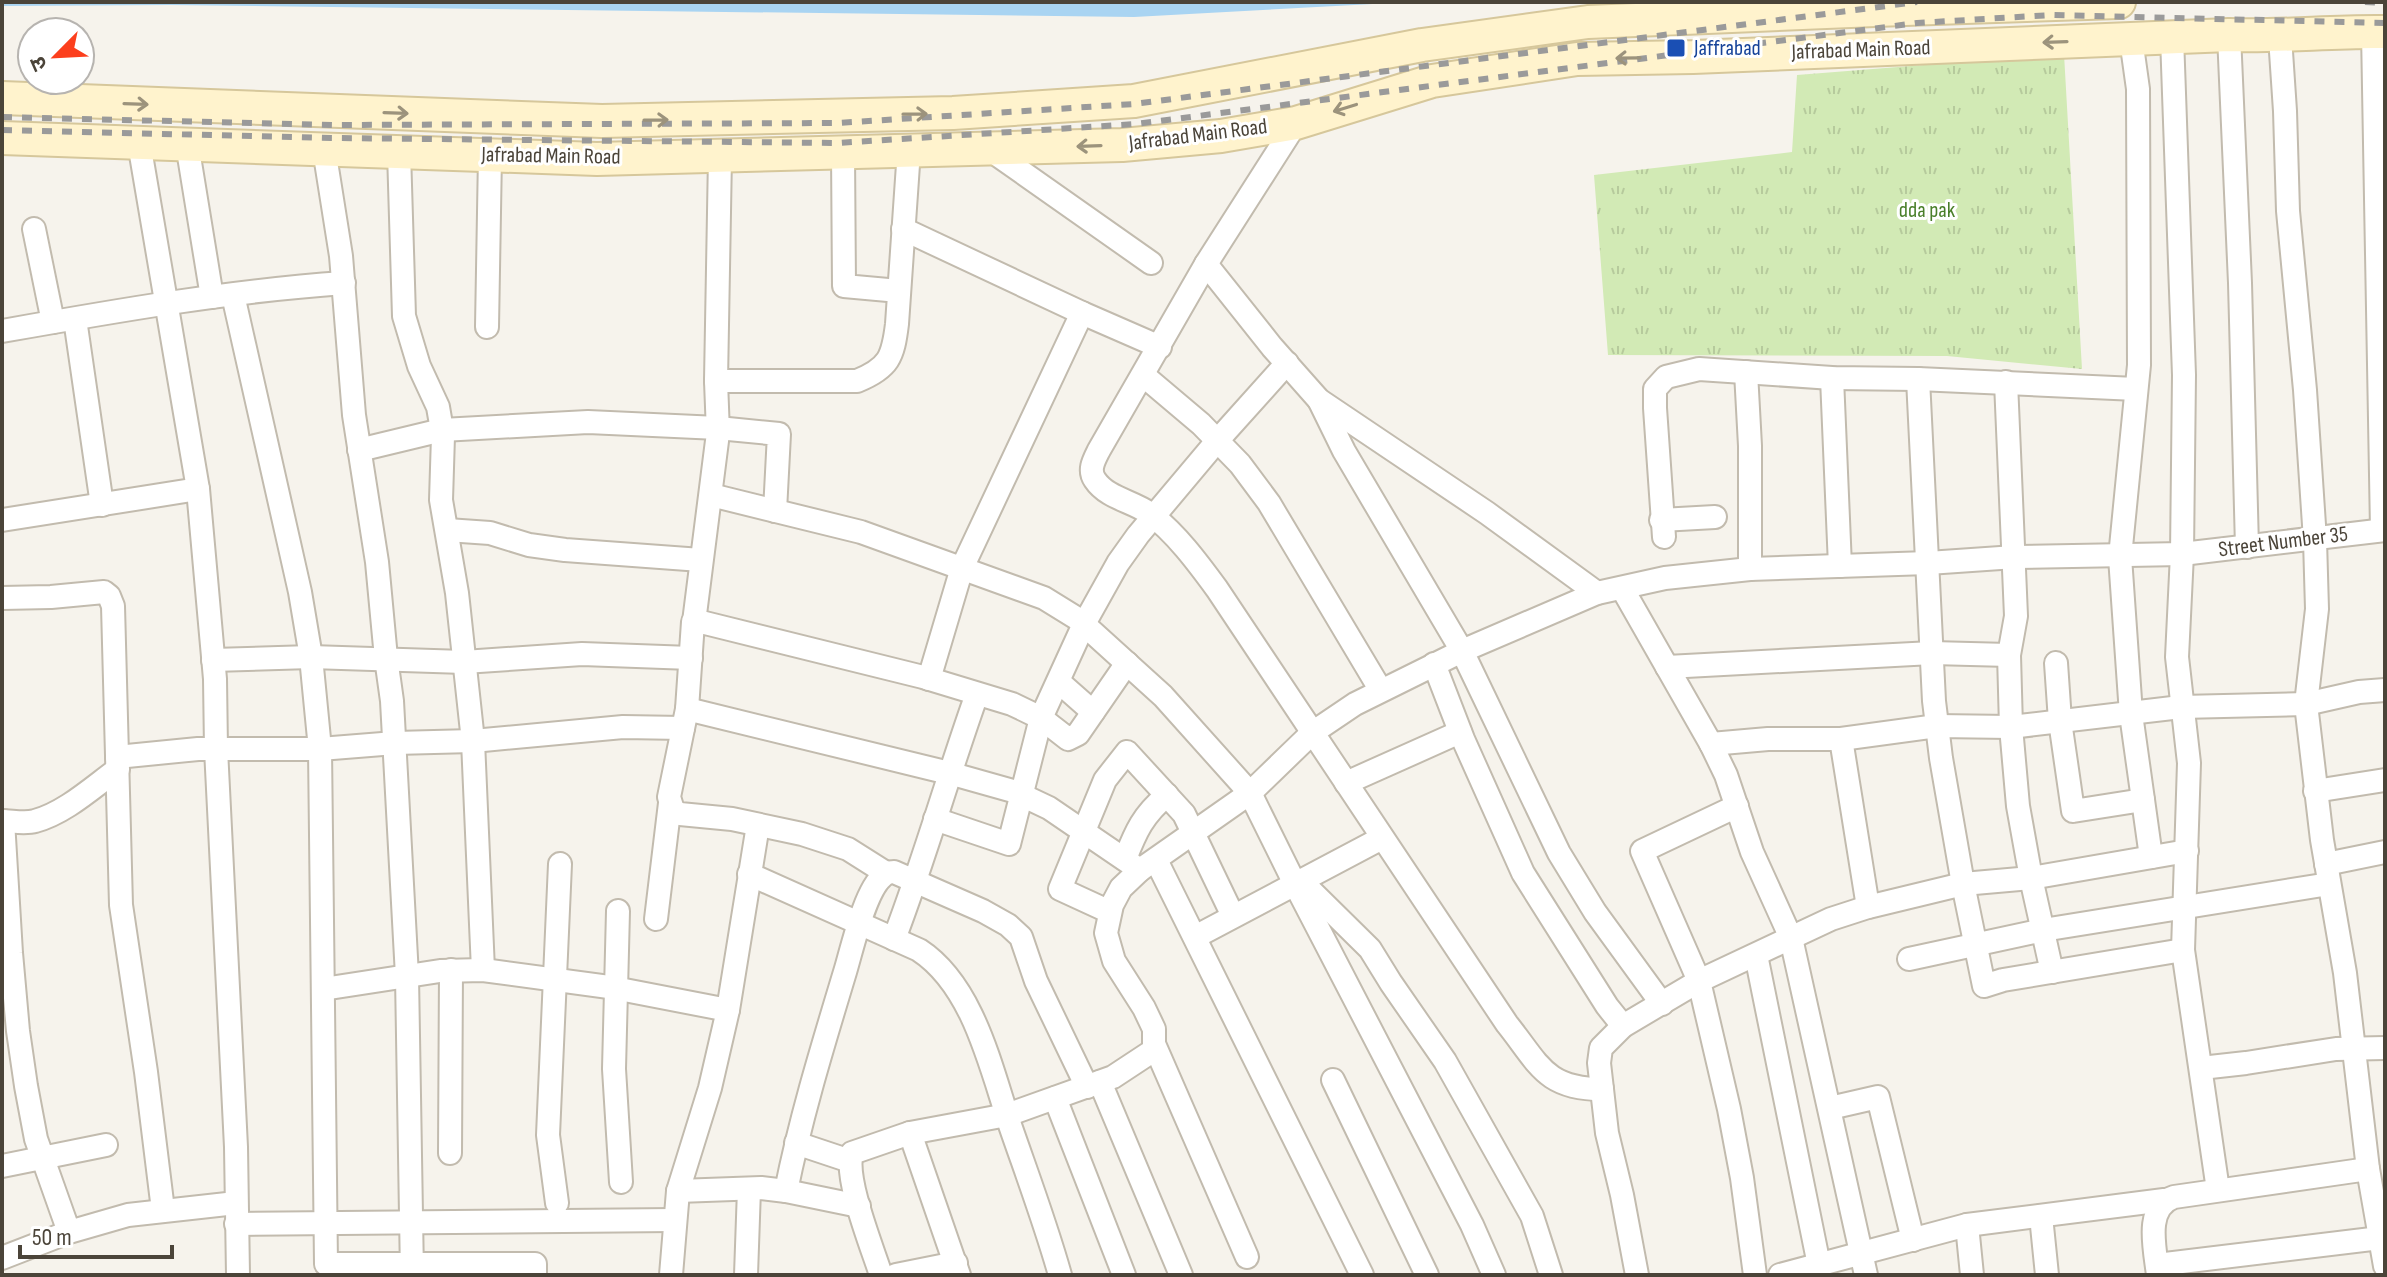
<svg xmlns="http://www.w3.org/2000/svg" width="2387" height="1277" font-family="'Sofia Sans Condensed','Noto Sans Devanagari',sans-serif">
<defs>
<pattern id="park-tufts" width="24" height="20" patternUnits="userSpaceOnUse" patternTransform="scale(2)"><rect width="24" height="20" fill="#d2eab5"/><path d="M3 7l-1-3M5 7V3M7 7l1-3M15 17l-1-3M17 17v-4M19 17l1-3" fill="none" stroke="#b6ca9c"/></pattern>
</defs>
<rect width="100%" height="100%" fill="#f6f3ec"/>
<path fill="url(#park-tufts)" d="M2064,54L2082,369L1947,356L1608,355L1594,175L1792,152L1797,75Z"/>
<path fill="#a9d4f2" d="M2,2H1410L1134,17L170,5L2,6Z"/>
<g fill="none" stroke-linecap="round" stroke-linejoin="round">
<g stroke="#c2bbae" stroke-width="26">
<g id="minor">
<path d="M2373,32L2382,530"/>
<path d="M2229,35L2240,283L2247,547"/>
<path d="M2172,37L2184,375L2182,554L2177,657L2189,763L2183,950L2218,1190"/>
<path d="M2280,37L2285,111L2288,211L2305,390L2315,540L2317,609L2306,704L2322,840L2345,973L2368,1169L2385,1266"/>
<path d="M2131,39L2138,89L2139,365L2120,557L2131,714L2151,857"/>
<path d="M1296,123L1206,264L1099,450C1094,460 1088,470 1095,480C1107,498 1132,501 1149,513C1175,532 1198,563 1217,589L1507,1024C1539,1064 1545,1089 1602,1089"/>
<path d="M139,143L198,489L215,679L216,749L236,1147L238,1275"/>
<path d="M187,144L212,297"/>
<path d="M324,149L341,256L354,415L377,562L386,658L392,701L407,976L412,1275"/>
<path d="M989,149L1151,263"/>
<path d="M399,152L404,316L419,366L438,407L443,436L441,500L457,593L473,741L483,970"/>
<path d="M843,152L844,286L899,291"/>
<path d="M34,229L53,322"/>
<path d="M903,229L1082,313L1160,347"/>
<path d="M1206,264L1272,347L1319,400L1487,513L1597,593"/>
<path d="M233,295L300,592L311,657L320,749L326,1264H535V1275"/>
<path d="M75,319L102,505"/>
<path d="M487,327L490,155"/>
<path d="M2,331C115,311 229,291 344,283"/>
<path d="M1746,372L1750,446V569"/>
<path d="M1143,375L1201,424L1240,464L1269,503L1380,689"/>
<path d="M1832,378L1840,566"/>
<path d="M1918,379L1934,701L1941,758L1963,884L1984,986L2003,980L2183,950"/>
<path d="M716,381H857C889,368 893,357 897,324L909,150"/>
<path d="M2006,382L2016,616L2009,655L2011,727L2018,806L2031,878L2052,972"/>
<path d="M1319,400L1344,451L1462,651L1559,853L1595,912L1662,1004"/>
<path d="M359,450L442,430L588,422L718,428L779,434L775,511"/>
<path d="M711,495L861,532L1044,598L1078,619L1163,696L1250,793L1295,884L1472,1225L1494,1275"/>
<path d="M2,520L198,489"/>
<path d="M1661,520L1715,517"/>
<path d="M447,530L490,533L529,545L565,550L701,560"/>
<path d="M1664,537L1655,408V389L1666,377L1699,369L1832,378L1918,379L2136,389"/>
<path d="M1622,588L1711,744L1726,775L1752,852L1791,938L1866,1275"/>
<path d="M2,598L51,597L104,592L109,596L113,606L121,905L146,1072L163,1210"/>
<path d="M694,622L718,433L716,381L720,156"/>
<path d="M213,660L311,657L464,662L582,654L691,658"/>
<path d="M2056,663L2060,721L2073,811L2143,800"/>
<path d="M1434,664L1463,739L1523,873L1607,1006L1623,1026"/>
<path d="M1667,667L1932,653L2009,655"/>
<path d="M929,679L962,568L1082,313"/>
<path d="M1059,682L1093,712"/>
<path d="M687,709L949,773L1013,791L1049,808L1140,870"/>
<path d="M1841,739L1868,907"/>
<path d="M1711,744L1768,739H1841L1937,726L2011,727L2181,707L2306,704L2359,692L2385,690"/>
<path d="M117,757L198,749H320L395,743L473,741L623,727L683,728"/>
<path d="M1346,783L1460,732"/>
<path d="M2315,791L2385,780"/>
<path d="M1737,806L1642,851L1699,981L1729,1109L1742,1178L1755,1275"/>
<path d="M935,819L1009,844L1041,718L1084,624L1118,563L1138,535L1217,441L1287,363"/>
<path d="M2,821C12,821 25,824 35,821C65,813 93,787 118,769"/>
<path d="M3,821L11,953L18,1031L26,1086L36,1139L69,1232"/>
<path d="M1125,859C1136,831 1143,815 1167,795"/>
<path d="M1156,860L1362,1275"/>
<path d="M2326,864L2385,852"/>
<path d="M886,873L848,849L802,834L732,819L680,814L673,810L669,797L687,709L693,622L697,621L923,677L1012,704L1041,718L1068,739L1078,734L1127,663"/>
<path d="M749,874L919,950C974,986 991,1069 1011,1128C1028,1177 1046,1225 1060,1275"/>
<path d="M1301,881L1370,949L1391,983L1445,1061L1532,1216L1551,1275"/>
<path d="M618,911L614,1069L621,1182"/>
<path d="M1110,912L1060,889L1105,780L1127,752L1184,814L1233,916"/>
<path d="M656,919L670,803"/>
<path d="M1195,937L1382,838"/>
<path d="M894,939C925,858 948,775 977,694"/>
<path d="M1756,955L1819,1265"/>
<path d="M1909,959L2043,930L2329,884"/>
<path d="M323,989L440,971L483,970L609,987L728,1010"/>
<path d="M1154,1044L1247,1257"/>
<path d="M2201,1068L2246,1063L2336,1049L2385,1048"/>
<path d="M1333,1080L1427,1275"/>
<path d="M1100,1082L1181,1275"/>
<path d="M1055,1098L1124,1275"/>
<path d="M1830,1108L1878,1097L1913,1240"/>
<path d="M910,1133L959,1275"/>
<path d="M796,1143L850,1161"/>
<path d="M450,1153L451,970"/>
<path d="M2,1166L106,1145"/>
<path d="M678,1191L761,1188L786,1191L859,1206"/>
<path d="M786,1191C801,1116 823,1045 845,972C852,949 865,890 883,876C886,873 890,872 894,872L983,911L1008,925L1021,937L1036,981L1087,1087"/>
<path d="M557,1203L548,1135L560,864"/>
<path d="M2041,1216L2047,1275"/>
<path d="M236,1224L675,1220"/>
<path d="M1967,1225L1972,1275"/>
<path d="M2,1258L69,1232L128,1215L236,1203"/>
<path d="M2157,1265L2380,1238"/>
<path d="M671,1275L678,1191L710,1088L728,1010L758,825"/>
<path d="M746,1275L749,1189"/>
<path d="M881,1275C872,1247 844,1178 852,1153L910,1133L1007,1115L1113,1077L1154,1050V1029L1144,1008L1114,961L1106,933L1112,905L1121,888L1140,870L1250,793L1312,733L1355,704L1462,651L1597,593L1665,578L1750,569L1928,563L2015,557L2182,554L2385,530"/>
<path d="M896,1275L956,1263"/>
<path d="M1637,1275L1622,1195L1607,1133L1599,1063L1601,1048L1623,1026L1699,981L1831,919L1868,907L1963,884L2031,878L2187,851"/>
<path d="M1780,1275L1967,1225L2164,1200"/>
<path d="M2158,1275C2155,1249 2144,1207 2174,1197L2368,1169"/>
</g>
</g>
<g stroke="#d6c79b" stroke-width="36">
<g id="secondary">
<path d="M2,98L602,121L953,113L1134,101L1422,45L1588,22L1875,10L2119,2"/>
<path d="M2,138L597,159L1122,145L1221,136L1296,123L1432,81L1577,59L1693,57L2229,35C2281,37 2333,31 2385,32"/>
</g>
</g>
<use href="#minor" stroke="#fff" stroke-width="22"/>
<use href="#secondary" stroke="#fff3cd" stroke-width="32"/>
<g stroke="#9a9a9a" stroke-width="6" stroke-dasharray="10 10" stroke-linecap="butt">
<path d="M2365,2L2385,3"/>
<path d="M2,117L333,125L837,123L1134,104L1917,2"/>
<path d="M2,130L331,138L838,143L1136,124L1917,23L2051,15L2385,23"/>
</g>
</g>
<defs><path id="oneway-shaft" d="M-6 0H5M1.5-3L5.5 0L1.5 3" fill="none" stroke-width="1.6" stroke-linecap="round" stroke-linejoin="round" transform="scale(2)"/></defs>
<g stroke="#9c937c">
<use href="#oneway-shaft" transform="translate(2055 42) rotate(178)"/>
<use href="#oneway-shaft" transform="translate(1628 58) rotate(179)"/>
<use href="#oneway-shaft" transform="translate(136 104) rotate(2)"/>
<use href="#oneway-shaft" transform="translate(1345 108) rotate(163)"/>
<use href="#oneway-shaft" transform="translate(396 113) rotate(2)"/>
<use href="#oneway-shaft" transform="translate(915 114) rotate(-1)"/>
<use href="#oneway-shaft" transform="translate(656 120) rotate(-1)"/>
<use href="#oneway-shaft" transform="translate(1089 146) rotate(178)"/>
</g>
<rect fill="#1a4fb4" stroke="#fff" stroke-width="3" x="1666" y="38" width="20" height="20" rx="4"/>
<g text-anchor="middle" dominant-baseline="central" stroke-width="6" stroke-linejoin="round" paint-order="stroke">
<g font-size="22" fill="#164399" stroke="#fff" text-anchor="start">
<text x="1694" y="48">Jaffrabad</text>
</g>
<g font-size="22" fill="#4b4439" stroke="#fff">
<text transform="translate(1861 50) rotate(-2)">Jafrabad Main Road</text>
<text transform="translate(1198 135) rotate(-7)">Jafrabad Main Road</text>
<text transform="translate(551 156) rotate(1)">Jafrabad Main Road</text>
<text transform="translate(2283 542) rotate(-7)">Street Number 35</text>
</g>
<g font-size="22" fill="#4a7f2a" stroke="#fff">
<text x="1927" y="210">dda pak</text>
</g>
</g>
<rect width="2387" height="1277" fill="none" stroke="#4b4439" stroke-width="8"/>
<g transform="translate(56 56) rotate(246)"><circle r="38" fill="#ffffff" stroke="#b7b4b0" stroke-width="2"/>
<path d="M0-6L14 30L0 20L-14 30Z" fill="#fc3f1d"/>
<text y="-12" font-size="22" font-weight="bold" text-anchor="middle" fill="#4b4439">उ</text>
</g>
<path d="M20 1245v12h152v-12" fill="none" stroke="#4b4439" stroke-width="4"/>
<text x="32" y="1245" font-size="24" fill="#4b4439" stroke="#ffffff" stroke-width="6" paint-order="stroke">50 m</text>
</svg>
